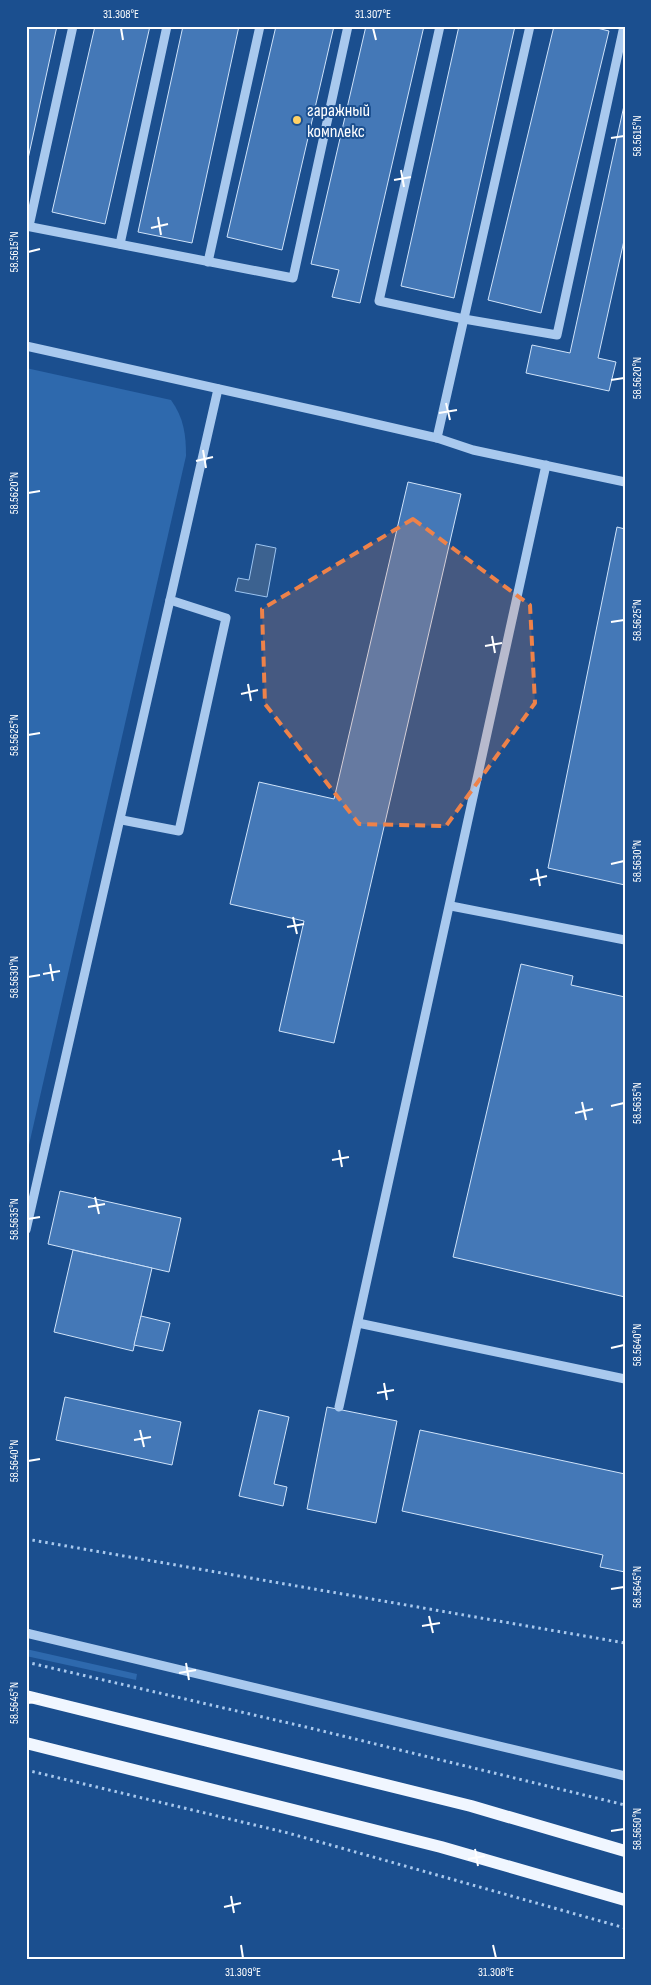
<svg xmlns="http://www.w3.org/2000/svg" width="651" height="1985" font-family="'Sofia Sans Condensed',sans-serif">
<rect width="100%" height="100%" fill="#1b4f8f"/>
<g fill="#2e69ad">
<path d="M26,368L171,400C184,418 186,435 186,456L26,1158Z"/>
<path d="M26,1649L137,1674L136,1680L26,1656Z"/>
</g>
<path fill="#3c6290" stroke="#9cc4f0" d="M256,544L276,548L267,597L235,591L238,578L249,580Z"/>
<g fill="#4478b7" stroke="#cfe3fa">
<path d="M26,26H57L26,168Z"/>
<path d="M95,26H150L105,224L52,212Z"/>
<path d="M183,26H239L192,243L138,232Z"/>
<path d="M276,26H334L282,250L227,237Z"/>
<path d="M366,26H424L360,303L332,297L339,270L311,264Z"/>
<path d="M459,26H515L454,298L401,286Z"/>
<path d="M554,26H589L609,31L541,313L488,300Z"/>
<path d="M625,101V236L598,358L616,362L609,391L526,373L532,345L570,353Z"/>
<path d="M408,482L461,494L334,1043L279,1031L304,921L230,904L259,782L334,799Z"/>
<path d="M617,527L625,529V885L548,868Z"/>
<path d="M521,964L573,976L571,985L625,997V1297L453,1257Z"/>
<path d="M60,1191L181,1218L169,1272L48,1244Z"/>
<path d="M73,1250L152,1268L133,1351L54,1332Z"/>
<path d="M141,1316L170,1323L163,1351L134,1345Z"/>
<path d="M65,1397L181,1422L172,1465L56,1440Z"/>
<path d="M327,1407L397,1421L376,1523L307,1509Z"/>
<path d="M259,1410L289,1417L274,1484L287,1487L283,1506L239,1496Z"/>
<path d="M420,1430L625,1474V1572L600,1567L603,1555L402,1511Z"/>
</g>
<g fill="none" stroke-linecap="round" stroke-linejoin="round">
<g stroke="#a9c9ee" stroke-width="3" stroke-dasharray="2.5 4" stroke-linecap="butt">
<path d="M26,1539L625,1643"/>
<path d="M26,1662L310,1728L625,1805"/>
<path d="M26,1770L288,1833L625,1928"/>
</g>
<g stroke="#a9c9ee" stroke-width="9">
<path d="M440,26L379,301L464,319L557,335L624,26"/>
<path d="M26,226L293,278L348,26"/>
<path d="M29,226L73,26"/>
<path d="M120,244L167,26"/>
<path d="M208,262L260,26"/>
<path d="M26,346L341,416L437,438L473,450L625,482"/>
<path d="M437,438L530,26"/>
<path d="M122,820L179,831L226,618L170,600L218,389"/>
<path d="M451,906L625,940"/>
<path d="M26,1230L170,600"/>
<path d="M358,1323L625,1379"/>
<path d="M339,1407L546,465"/>
<path d="M26,1633L625,1776"/>
</g>
<g stroke="#f0f6ff" stroke-width="12">
<path d="M26,1696L471,1806L625,1851"/>
<path d="M26,1743L441,1847L625,1900"/>
</g>
</g>
<path fill="#ee8249" fill-opacity="0.2" stroke="#ee8249" stroke-width="4" stroke-dasharray="10 6" stroke-linejoin="round" d="M413,519L530,605L535,703L446,826L359,824L265,704L262,609Z"/>
<path fill="none" stroke="#fff" stroke-width="2" d="M121,28L123,40M373,28L376,40M611,138L624,136M401,170L404,187M394,180L411,177M158,217L161,235M151,228L168,224M28,252L40,249M611,380L624,378M446,403L450,420M439,413L457,410M203,450L206,468M196,461L213,457M28,493L40,491M611,622L624,620M492,636L495,653M485,646L502,643M248,684L251,701M241,694L258,690M28,735L40,733M611,864L624,861M537,869L540,886M530,880L547,876M293,917L297,934M287,927L304,924M50,964L53,981M43,974L60,971M28,977L40,975M582,1102L586,1120M611,1106L624,1103M575,1113L593,1109M339,1150L342,1167M332,1160L349,1157M95,1197L99,1214M88,1207L105,1204M28,1219L40,1217M611,1348L624,1345M384,1383L387,1400M377,1393L394,1390M140,1430L144,1447M134,1440L151,1437M28,1461L40,1459M611,1589L624,1587M429,1616L433,1633M422,1626L440,1623M186,1663L189,1680M179,1673L196,1670M28,1703L40,1701M611,1831L624,1829M475,1849L478,1866M468,1859L485,1856M231,1896L234,1913M224,1907L241,1903M241,1945L243,1958M493,1945L496,1958"/>
<circle fill="#ffd166" stroke="#1b4f8f" stroke-width="2" cx="297" cy="120" r="5"/>
<g text-anchor="middle" dominant-baseline="central" stroke-width="4" stroke-linejoin="round" paint-order="stroke">
<g font-size="18" fill="#fff" stroke="#1b4f8f" text-anchor="start">
<text x="307" y="110">гаражный<tspan x="307" dy="21">комплекс</tspan></text>
</g>
</g>
<rect width="651" height="1985" fill="none" stroke="#1b4f8f" stroke-width="55"/>
<rect x="28" y="28" width="596" height="1930" fill="none" stroke="#fff" stroke-width="2"/>
<g font-size="12" text-anchor="middle" fill="#fff">
<text x="121" y="18">31.308°E</text>
<text x="373" y="18">31.307°E</text>
<text transform="translate(637 136) rotate(-90)" y="4">58.5615°N</text>
<text transform="translate(14 252) rotate(-90)" y="4">58.5615°N</text>
<text transform="translate(637 378) rotate(-90)" y="4">58.5620°N</text>
<text transform="translate(14 493) rotate(-90)" y="4">58.5620°N</text>
<text transform="translate(637 620) rotate(-90)" y="4">58.5625°N</text>
<text transform="translate(14 735) rotate(-90)" y="4">58.5625°N</text>
<text transform="translate(637 861) rotate(-90)" y="4">58.5630°N</text>
<text transform="translate(14 977) rotate(-90)" y="4">58.5630°N</text>
<text transform="translate(637 1103) rotate(-90)" y="4">58.5635°N</text>
<text transform="translate(14 1219) rotate(-90)" y="4">58.5635°N</text>
<text transform="translate(637 1345) rotate(-90)" y="4">58.5640°N</text>
<text transform="translate(14 1461) rotate(-90)" y="4">58.5640°N</text>
<text transform="translate(637 1587) rotate(-90)" y="4">58.5645°N</text>
<text transform="translate(14 1703) rotate(-90)" y="4">58.5645°N</text>
<text transform="translate(637 1829) rotate(-90)" y="4">58.5650°N</text>
<text x="243" y="1976">31.309°E</text>
<text x="496" y="1976">31.308°E</text>
</g>
</svg>
